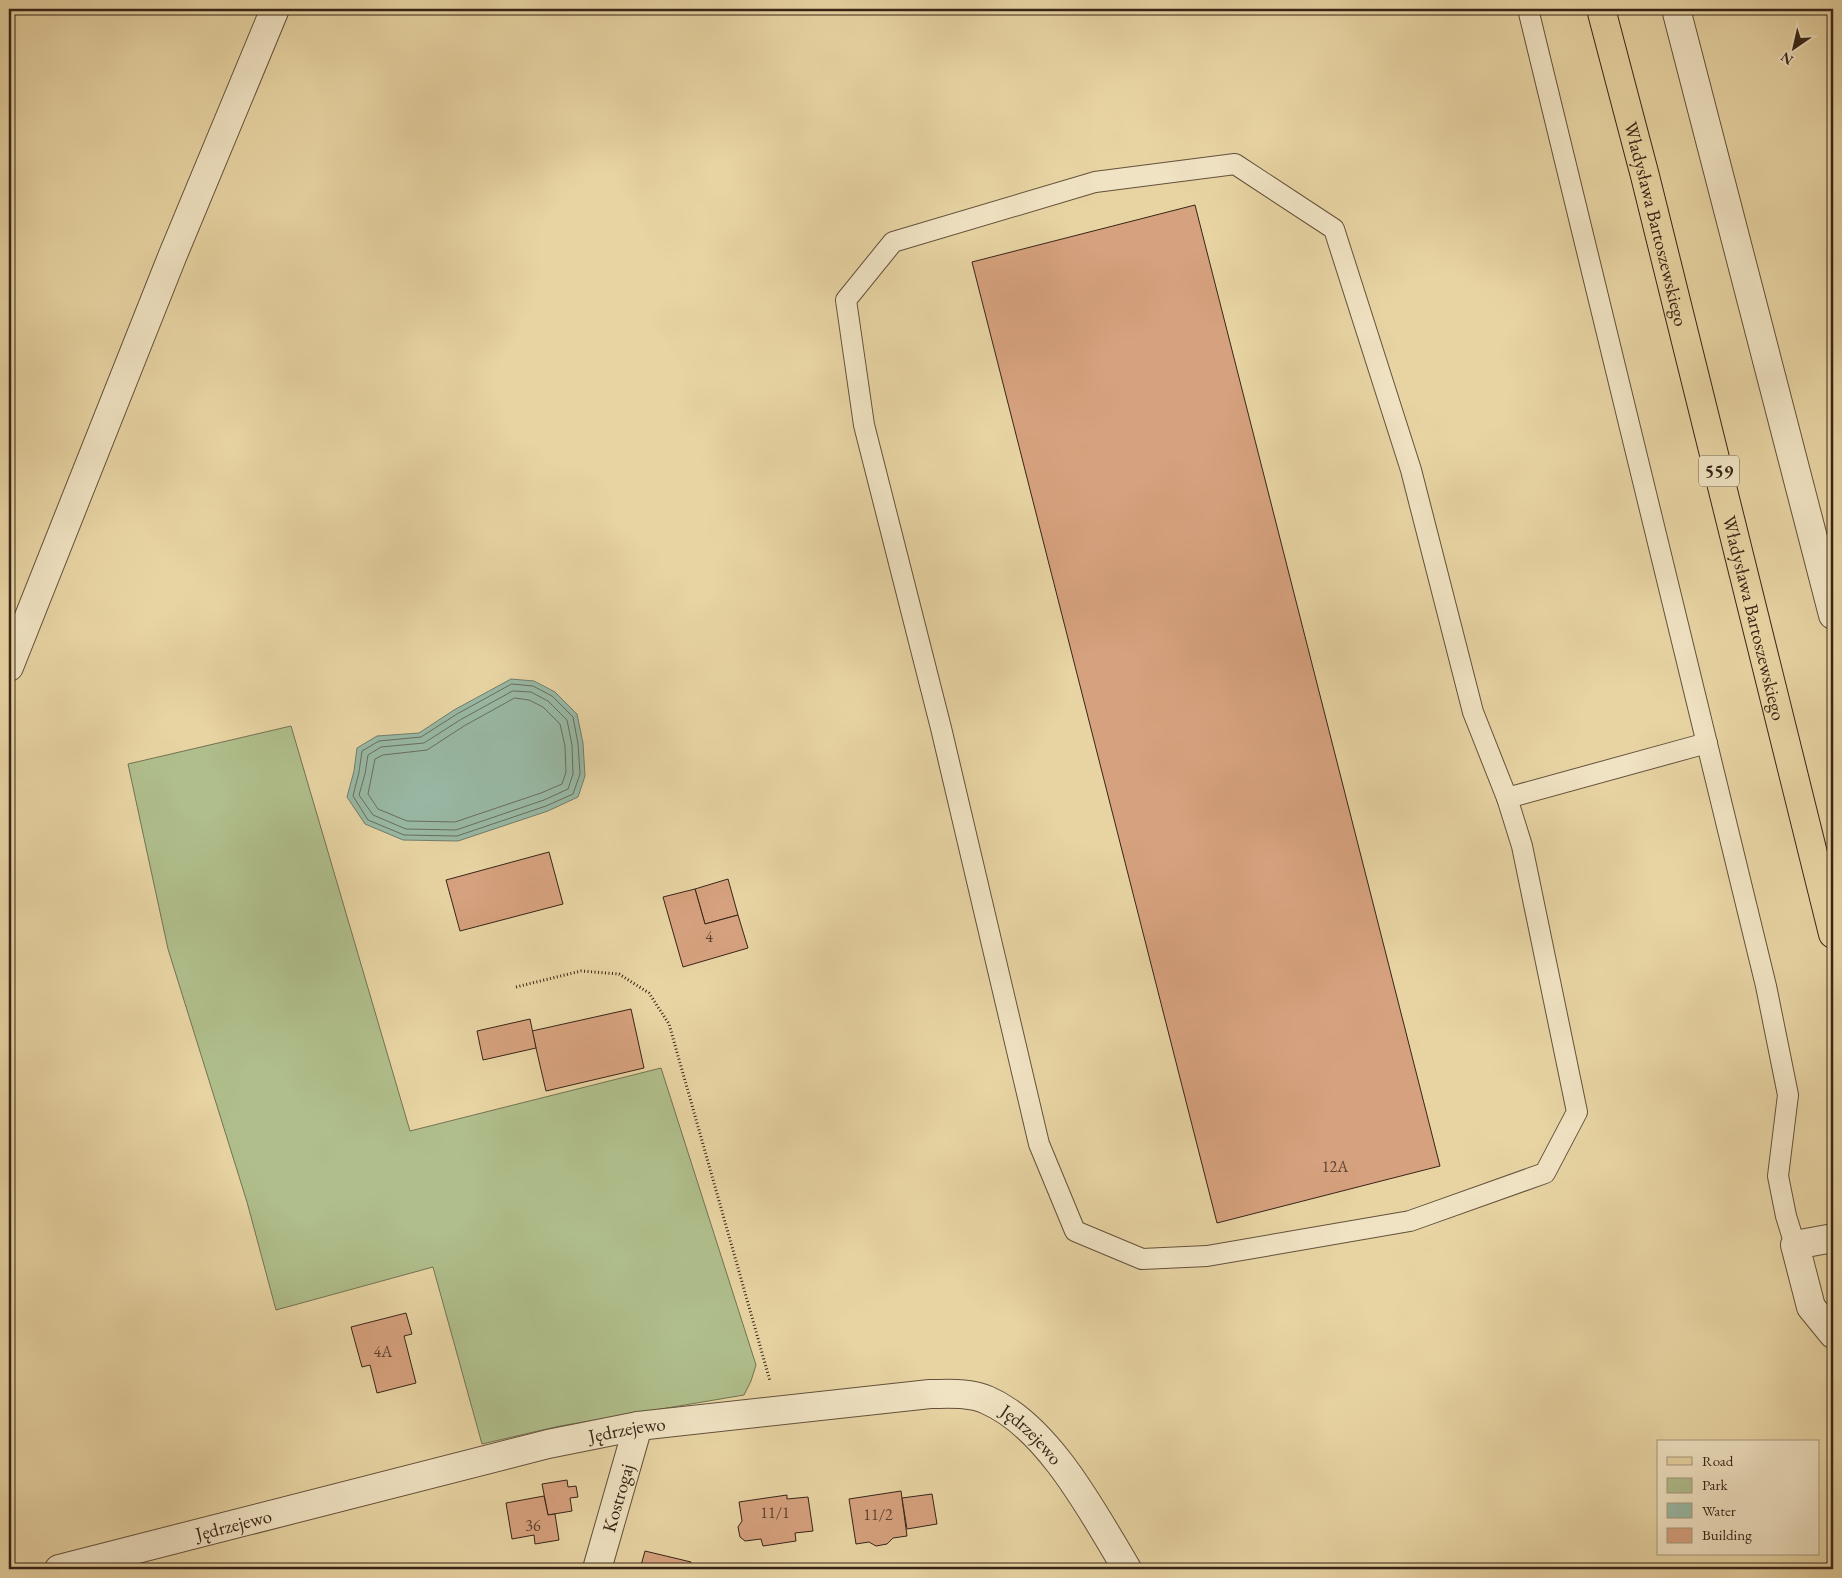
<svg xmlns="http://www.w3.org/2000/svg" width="1842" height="1578" font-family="'EB Garamond',serif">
<rect width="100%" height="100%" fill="#e8d4a3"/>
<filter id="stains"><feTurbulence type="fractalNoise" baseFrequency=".004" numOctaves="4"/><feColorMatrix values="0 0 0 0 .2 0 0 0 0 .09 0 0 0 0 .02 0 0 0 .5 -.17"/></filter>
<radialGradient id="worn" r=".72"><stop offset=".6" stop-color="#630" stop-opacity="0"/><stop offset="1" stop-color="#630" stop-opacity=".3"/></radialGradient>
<path fill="#afbe8b" stroke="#737252" d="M291,726L410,1131L661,1068L756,1365L751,1381L744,1395L560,1426L482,1444L433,1267L276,1310L247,1202L168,949L128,764Z"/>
<path fill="#98b8a4" stroke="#717d6c" d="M511,679L534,681L555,692L577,714L583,743L585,776L578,797L548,811L458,841L403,840L365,824L347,797L354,771L357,748L377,736L419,733L454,710Z"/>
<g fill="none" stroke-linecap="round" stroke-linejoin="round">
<g stroke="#686e5e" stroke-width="1">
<path d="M512,684L533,686L552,696L573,717L578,744L580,774L573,794L546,806L457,836L404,835L368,820L353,796L359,772L362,751L379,741L421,737L457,714Z"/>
<path d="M513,691L531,692L548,701L567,720L572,745L573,774L568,789L544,800L456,830L406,829L373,815L359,795L365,774L368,755L381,747L424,743L460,720Z"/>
<path d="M515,698L529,700L543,707L560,724L565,746L566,772L562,784L541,793L455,822L407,821L378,809L368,794L375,759L383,755L427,750L464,726Z"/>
</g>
</g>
<g fill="#d6a17e" stroke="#372518">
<path d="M1195,205L1440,1166L1217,1223L972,262Z"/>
<path d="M549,852L563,904L460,931L446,880Z"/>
<path d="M728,879L738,915L705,924L695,889Z"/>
<path d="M695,889L705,924L738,915L748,948L683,967L663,897Z"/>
<path d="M631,1009L644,1068L546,1091L532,1031Z"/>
<path d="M530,1019L536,1048L483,1060L477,1031Z"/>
<path d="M406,1313L412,1334L404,1336L416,1383L377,1393L370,1365L362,1367L351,1327Z"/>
<path d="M567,1480L568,1487L576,1486L578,1497L570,1498L572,1511L548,1515L542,1484Z"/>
<path d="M901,1491L907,1536L893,1538L887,1544L876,1546L869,1542L856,1544L849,1499Z"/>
<path d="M932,1494L937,1524L907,1529L902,1498Z"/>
<path d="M787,1495V1499L808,1497L813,1531L795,1533L796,1541L763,1546L761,1539L745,1541L740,1537L738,1527L742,1521L739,1502Z"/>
<path d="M544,1496L548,1515L555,1514L559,1540L535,1544L534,1535L512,1539L506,1503Z"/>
<path d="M645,1551L691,1562L689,1569H640Z"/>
</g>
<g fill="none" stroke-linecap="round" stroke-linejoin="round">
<g stroke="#63513b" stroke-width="22">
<g id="service">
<path d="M1528,9L1766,986L1788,1095L1778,1176L1786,1216L1795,1245"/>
<path d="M1235,164L1334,229L1411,470L1473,712L1507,798L1522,846L1577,1112L1545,1173L1410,1221L1207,1256L1142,1259L1075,1231L1039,1144L941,728L864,425L846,300L893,242L1095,182Z"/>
<path d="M1507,798L1707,743"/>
</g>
</g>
<g stroke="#63513b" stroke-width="30">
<g id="minor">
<path d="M1676,9L1833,615"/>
<path d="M9,667L172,257L275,9"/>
<path d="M1833,1238L1795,1245L1811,1307L1833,1334"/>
<path id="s1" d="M59,1569L548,1444L638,1426L930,1394C948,1394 970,1392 987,1400C1048,1426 1094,1514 1127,1569"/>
<path id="s2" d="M597,1569L638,1426"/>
</g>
</g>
<g stroke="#372518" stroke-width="30">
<g id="primary">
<path id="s3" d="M1601,9L1645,176L1833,934"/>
</g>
</g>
<path stroke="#372518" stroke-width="3" stroke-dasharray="1 2.5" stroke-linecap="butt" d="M516,987L581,971L619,974L649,993L669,1024L770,1381"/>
<use href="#service" stroke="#f0e3c3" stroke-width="20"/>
<use href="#minor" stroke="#f0e3c3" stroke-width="28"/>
<use href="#primary" stroke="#e8d4a3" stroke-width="28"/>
</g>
<g text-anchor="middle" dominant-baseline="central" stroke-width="4" stroke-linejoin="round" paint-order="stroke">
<g font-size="16" fill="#5f4432">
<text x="709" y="936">4</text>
<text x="1335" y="1166">12A</text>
<text x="383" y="1351">4A</text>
<text x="775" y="1512">11/1</text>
<text x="878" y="1514">11/2</text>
<text x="533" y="1525">36</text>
</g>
<rect fill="#f0e3c3" stroke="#6e5e4b" stroke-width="1" x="1699" y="455.5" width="40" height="31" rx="4"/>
<g font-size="18" font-weight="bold" fill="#372518">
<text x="1719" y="471">559</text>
</g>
<g font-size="19" fill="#372518" stroke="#f0e3c3">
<text stroke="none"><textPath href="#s3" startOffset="222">Władysława Bartoszewskiego</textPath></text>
<text stroke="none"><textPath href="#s3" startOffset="628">Władysława Bartoszewskiego</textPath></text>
<text stroke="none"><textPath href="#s1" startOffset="585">Jędrzejewo</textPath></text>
<text stroke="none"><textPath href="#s1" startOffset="1005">Jędrzejewo</textPath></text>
<text stroke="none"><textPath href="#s2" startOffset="74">Kostrogaj</textPath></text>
<text stroke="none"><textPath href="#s1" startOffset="180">Jędrzejewo</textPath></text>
</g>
</g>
<rect width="1842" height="1578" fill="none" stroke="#e8d4a3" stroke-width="30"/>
<rect x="10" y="10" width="1822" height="1558" fill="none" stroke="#372518" stroke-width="2.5"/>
<rect x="15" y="15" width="1812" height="1548" fill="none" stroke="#372518"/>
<rect x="1657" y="1440" width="162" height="115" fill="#f0e3c3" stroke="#a6977f"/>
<rect x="1667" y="1457" width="25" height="8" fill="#e8d4a3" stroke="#a6977f"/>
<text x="1702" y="1466" font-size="15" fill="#372518">Road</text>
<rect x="1667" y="1478" width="25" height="15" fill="#afbe8b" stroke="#a6977f"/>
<text x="1702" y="1490" font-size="15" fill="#372518">Park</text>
<rect x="1667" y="1503" width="25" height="15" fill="#98b8a4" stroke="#a6977f"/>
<text x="1702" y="1516" font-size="15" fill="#372518">Water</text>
<rect x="1667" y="1528" width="25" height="15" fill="#d6a17e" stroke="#a6977f"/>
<text x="1702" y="1540" font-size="15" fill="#372518">Building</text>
<g transform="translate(1794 48) rotate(214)" stroke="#f0e3c3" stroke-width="4" paint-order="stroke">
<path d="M0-4L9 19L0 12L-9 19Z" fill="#372518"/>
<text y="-8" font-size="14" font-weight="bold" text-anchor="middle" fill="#372518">N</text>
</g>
<rect width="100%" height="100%" filter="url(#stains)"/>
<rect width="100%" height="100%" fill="url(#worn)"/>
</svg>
